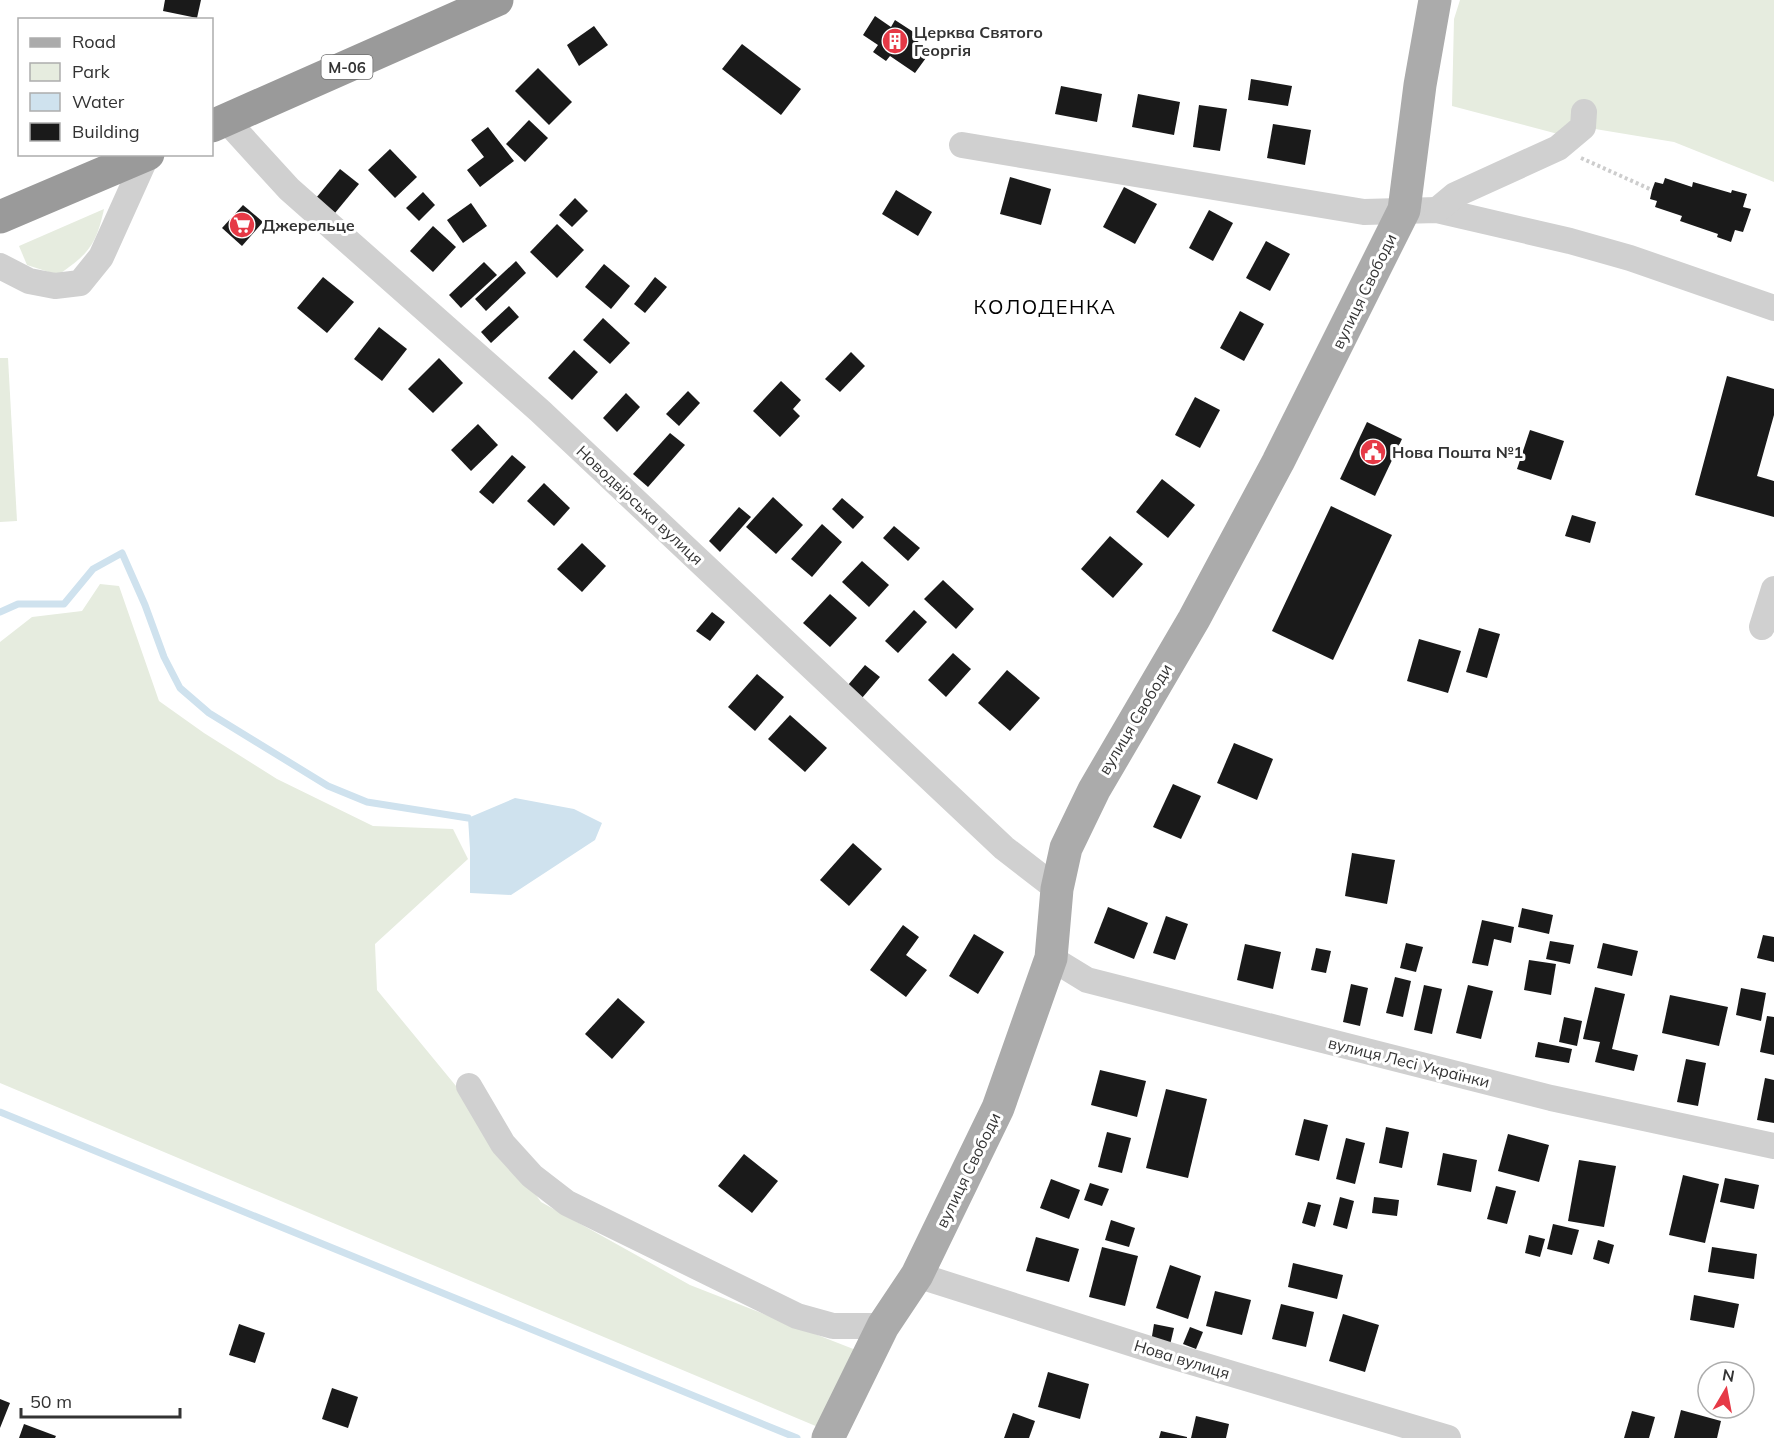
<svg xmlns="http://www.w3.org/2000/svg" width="1774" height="1438" font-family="Mulish,sans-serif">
<rect width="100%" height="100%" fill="#fff"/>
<g fill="#e6ecdf">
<path d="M1460,0H1774V182L1674,142L1583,127L1558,134L1452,106L1454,19Z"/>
<path d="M104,209C96,246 88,254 58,275L27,265L19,246Z"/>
<path d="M0,358H8L17,521L0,522Z"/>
<path d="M100,584L119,586L159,701L204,733L277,779L373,826L453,829L468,859L375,944L377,990L456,1086L541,1202L690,1285L861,1352L818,1427L0,1083V642L32,617L82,611Z"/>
</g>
<path fill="#cfe2ee" d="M515,798L574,809L602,823L595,840L511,895L470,893V849L468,818Z"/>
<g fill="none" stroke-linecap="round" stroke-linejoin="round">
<g stroke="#cfe2ee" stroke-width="7">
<path d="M0,612L18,604H64L93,569L122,553L145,605L164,657L180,688L209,713L328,786L367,802L468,818"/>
<path d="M0,1112L797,1438"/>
</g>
</g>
<g fill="#1a1a1a">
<path d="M165,0H201L197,18L163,11Z"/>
<path d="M875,16L891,27L895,20L915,33L912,37L931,51L915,73L890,56L886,61L873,52L878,45L863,35Z"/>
<path d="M594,26L608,45L579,66L567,45Z"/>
<path d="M742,44L801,89L781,115L722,69Z"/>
<path d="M538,68L572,102L549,125L515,91Z"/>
<path d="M1251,79L1292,86L1288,106L1248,100Z"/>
<path d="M1061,86L1102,94L1097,122L1055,114Z"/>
<path d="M1138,94L1180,102L1174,135L1132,127Z"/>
<path d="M1199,105L1227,109L1220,151L1193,147Z"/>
<path d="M529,120L548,138L525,162L506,144Z"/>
<path d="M1273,124L1311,130L1305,165L1267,158Z"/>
<path d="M488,127L514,161L480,187L467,170L484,157L471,140Z"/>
<path d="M390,149L417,177L395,198L368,170Z"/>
<path d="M340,169L359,184L335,213L316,198Z"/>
<path d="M1010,177L1051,189L1041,225L1000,214Z"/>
<path d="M1665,178L1692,187L1693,182L1731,193L1732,190L1747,194L1743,207L1751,209L1743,232L1735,230L1731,242L1717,237L1718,234L1680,221L1682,216L1655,207L1657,201L1650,199L1652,190L1655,182L1663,184Z"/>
<path d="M1124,187L1157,204L1135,244L1103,227Z"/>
<path d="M896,190L932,212L918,236L882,214Z"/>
<path d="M423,192L435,205L419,221L406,208Z"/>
<path d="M575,198L588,211L572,227L559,215Z"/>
<path d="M471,203L487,226L463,243L447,220Z"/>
<path d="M243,205L263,222L242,246L222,228Z"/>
<path d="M1209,210L1233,223L1213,261L1189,248Z"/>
<path d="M557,224L584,250L557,278L530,252Z"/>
<path d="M433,226L456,247L433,272L410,251Z"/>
<path d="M1266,241L1290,254L1270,291L1246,278Z"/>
<path d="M516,261L526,273L486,311L475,299Z"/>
<path d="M484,262L497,275L461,308L449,295Z"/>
<path d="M604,264L630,286L611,309L585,287Z"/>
<path d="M323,277L354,302L327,333L297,308Z"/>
<path d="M655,277L667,287L645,313L634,304Z"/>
<path d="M509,306L519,317L491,343L481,332Z"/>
<path d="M1240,311L1264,324L1244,361L1220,348Z"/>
<path d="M603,318L630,343L610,364L583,340Z"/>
<path d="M379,327L407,349L382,381L354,359Z"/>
<path d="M574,350L598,372L572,400L548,378Z"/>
<path d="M851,352L865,366L840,392L825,379Z"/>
<path d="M439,358L463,383L433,413L408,389Z"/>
<path d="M1727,376L1774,389V415L1757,476L1774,481V517L1695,495Z"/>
<path d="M781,381L801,400L793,409L800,416L780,437L753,411Z"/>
<path d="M688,391L700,403L679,426L666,414Z"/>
<path d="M626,393L640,407L617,432L603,418Z"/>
<path d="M1195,397L1220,410L1200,448L1175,435Z"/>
<path d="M1367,422L1402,439L1375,496L1340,479Z"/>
<path d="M478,424L498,445L471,471L451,450Z"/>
<path d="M1530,430L1564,441L1551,480L1517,469Z"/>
<path d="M670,433L685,445L648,487L633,474Z"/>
<path d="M512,455L526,467L493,504L479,492Z"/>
<path d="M1162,479L1195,505L1168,538L1136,512Z"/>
<path d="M544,483L570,508L554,526L527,501Z"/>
<path d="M773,497L803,525L776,554L746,527Z"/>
<path d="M842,498L864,517L853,529L832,509Z"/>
<path d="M1331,506L1392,535L1333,660L1272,631Z"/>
<path d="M739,507L751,517L720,552L709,541Z"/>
<path d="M1572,515L1596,522L1590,543L1565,536Z"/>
<path d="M822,524L842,542L812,577L791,559Z"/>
<path d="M894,526L920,548L908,561L883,538Z"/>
<path d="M1110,536L1143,564L1113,598L1081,569Z"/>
<path d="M582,543L606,566L582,592L557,569Z"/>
<path d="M862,561L889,585L869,607L842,582Z"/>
<path d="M943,580L974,609L956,629L924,599Z"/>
<path d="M830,594L857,618L830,647L803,623Z"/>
<path d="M914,610L927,622L898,653L885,641Z"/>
<path d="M712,612L725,622L710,641L696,631Z"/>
<path d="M1479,628L1500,634L1487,678L1466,672Z"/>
<path d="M1419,639L1461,651L1448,693L1407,681Z"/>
<path d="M953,653L971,669L946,697L928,680Z"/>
<path d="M865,665L880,677L862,698L848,685Z"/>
<path d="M1007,670L1040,698L1010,731L978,703Z"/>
<path d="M757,674L784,697L755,731L728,707Z"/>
<path d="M790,715L827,748L805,772L768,739Z"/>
<path d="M1234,743L1273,759L1257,800L1217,783Z"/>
<path d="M1173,784L1201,796L1181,839L1153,827Z"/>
<path d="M853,843L882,869L849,906L820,880Z"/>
<path d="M1352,853L1395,860L1387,904L1345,896Z"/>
<path d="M1108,907L1148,923L1134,959L1094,943Z"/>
<path d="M1522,908L1553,915L1549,934L1518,927Z"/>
<path d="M1166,916L1188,924L1175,960L1153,953Z"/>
<path d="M1482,920L1514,927L1511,943L1494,939L1488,966L1472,963Z"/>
<path d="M903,925L919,937L906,955L927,970L906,997L870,970Z"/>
<path d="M974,934L1004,952L978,994L949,976Z"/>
<path d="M1763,935L1774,937V962L1757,958Z"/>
<path d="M1550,941L1574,945L1570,964L1546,959Z"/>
<path d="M1406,943L1423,947L1416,972L1400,968Z"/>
<path d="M1603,943L1638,951L1632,976L1597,968Z"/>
<path d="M1245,944L1281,952L1273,989L1237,980Z"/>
<path d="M1316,948L1331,951L1326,973L1311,970Z"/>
<path d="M1529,960L1556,964L1551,995L1524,990Z"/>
<path d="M1395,977L1411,981L1403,1017L1386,1013Z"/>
<path d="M1351,984L1368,988L1360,1026L1343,1022Z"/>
<path d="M1424,985L1442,989L1432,1034L1414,1030Z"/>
<path d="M1468,985L1493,991L1481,1039L1456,1033Z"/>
<path d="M1595,987L1625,994L1612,1049L1638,1055L1634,1071L1595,1062L1600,1042L1583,1039Z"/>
<path d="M1741,988L1766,993L1761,1021L1736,1015Z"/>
<path d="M1670,995L1728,1007L1719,1046L1662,1033Z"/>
<path d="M618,998L645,1022L612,1059L585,1034Z"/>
<path d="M1767,1016L1774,1017V1055L1760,1052Z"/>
<path d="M1564,1017L1582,1021L1577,1046L1559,1042Z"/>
<path d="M1538,1042L1572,1049L1569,1063L1535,1057Z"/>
<path d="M1686,1059L1706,1063L1698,1106L1677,1102Z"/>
<path d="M1100,1070L1146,1081L1137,1117L1091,1105Z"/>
<path d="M1765,1078L1774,1080V1123L1757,1120Z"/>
<path d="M1166,1089L1207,1099L1188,1178L1146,1168Z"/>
<path d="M1304,1119L1328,1125L1319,1161L1295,1155Z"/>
<path d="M1386,1127L1409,1132L1402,1168L1379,1163Z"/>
<path d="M1107,1132L1131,1138L1122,1173L1098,1167Z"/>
<path d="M1508,1134L1549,1145L1539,1182L1498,1171Z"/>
<path d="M1346,1138L1365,1143L1355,1184L1336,1179Z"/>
<path d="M1443,1153L1477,1160L1471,1192L1437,1185Z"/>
<path d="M744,1154L778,1181L752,1213L718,1186Z"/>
<path d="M1579,1160L1616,1166L1604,1227L1568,1221Z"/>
<path d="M1683,1175L1719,1184L1705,1243L1669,1235Z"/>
<path d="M1725,1178L1759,1185L1754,1209L1720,1202Z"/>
<path d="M1051,1179L1080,1190L1069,1219L1040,1208Z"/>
<path d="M1090,1183L1109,1189L1102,1206L1084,1200Z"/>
<path d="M1496,1186L1516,1191L1507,1224L1487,1219Z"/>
<path d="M1340,1197L1354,1201L1347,1229L1333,1225Z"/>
<path d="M1374,1197L1399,1200L1397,1216L1372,1213Z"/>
<path d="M1308,1202L1321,1205L1315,1227L1302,1223Z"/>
<path d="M1111,1220L1135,1228L1129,1247L1105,1240Z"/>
<path d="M1553,1224L1579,1230L1572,1255L1547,1249Z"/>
<path d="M1529,1235L1545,1239L1540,1257L1525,1253Z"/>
<path d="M1036,1237L1079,1249L1069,1282L1026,1271Z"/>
<path d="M1598,1240L1614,1245L1609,1264L1593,1259Z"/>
<path d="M1102,1247L1138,1256L1125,1306L1089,1297Z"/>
<path d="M1712,1247L1757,1254L1754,1279L1708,1272Z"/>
<path d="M1293,1263L1343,1275L1337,1299L1288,1287Z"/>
<path d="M1170,1265L1201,1276L1188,1319L1156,1308Z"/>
<path d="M1215,1291L1251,1300L1242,1335L1206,1326Z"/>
<path d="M1694,1295L1739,1304L1734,1328L1690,1320Z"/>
<path d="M1281,1304L1314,1312L1306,1347L1272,1339Z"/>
<path d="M1343,1314L1379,1325L1365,1372L1329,1361Z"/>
<path d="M239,1324L265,1333L255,1363L229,1355Z"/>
<path d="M1154,1324L1174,1328L1170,1345L1151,1342Z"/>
<path d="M1190,1327L1203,1332L1196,1349L1183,1344Z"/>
<path d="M1048,1372L1089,1384L1080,1419L1038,1407Z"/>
<path d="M332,1388L358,1397L348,1428L322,1419Z"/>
<path d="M0,1399L10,1403L0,1428Z"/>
<path d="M1681,1410L1721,1421L1717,1438H1674Z"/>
<path d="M1632,1411L1655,1417L1649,1438H1624Z"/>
<path d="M1013,1413L1035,1421L1029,1438H1004Z"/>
<path d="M1196,1416L1229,1424L1226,1438H1191Z"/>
<path d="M24,1424L56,1436L55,1438H19Z"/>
<path d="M1161,1431L1187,1437V1438H1159Z"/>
</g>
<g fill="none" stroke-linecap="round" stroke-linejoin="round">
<path stroke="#cdcdcd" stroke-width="4" stroke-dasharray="3 3" stroke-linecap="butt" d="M1581,158L1652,190"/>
<g stroke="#d0d0d0" stroke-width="26">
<path d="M226,120L289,189L540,411L1004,848L1057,889"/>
<path d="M962,145L1364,212L1437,210L1570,241L1630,258L1774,308"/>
<path d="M1437,210L1455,195L1558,148L1583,127L1584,112"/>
<path d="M0,266L29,281L55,286L80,283L101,257L147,155"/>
<path d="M1762,627L1774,589"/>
<path d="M1051,958L1087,980L1551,1098L1774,1146"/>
<path d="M469,1086L503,1144L532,1176L567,1203L797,1316L833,1326H883"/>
<path d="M917,1275L1165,1354L1448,1438"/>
</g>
<path stroke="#ababab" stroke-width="33" d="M828,1438L883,1326L917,1275L998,1108L1051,958L1057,889L1066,848L1094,790L1194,619L1278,462L1404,210L1420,85L1435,0"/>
<g stroke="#9a9a9a" stroke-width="33">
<path d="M212,126L497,0"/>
<path d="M0,217L148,154"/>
</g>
</g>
<defs>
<g id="building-disc" transform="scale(1.35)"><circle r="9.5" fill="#e63946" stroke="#fff"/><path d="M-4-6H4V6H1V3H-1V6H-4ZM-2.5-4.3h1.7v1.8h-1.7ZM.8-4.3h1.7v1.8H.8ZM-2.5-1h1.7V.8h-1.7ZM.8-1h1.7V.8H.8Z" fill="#fff"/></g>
<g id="supermarket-disc" transform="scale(1.35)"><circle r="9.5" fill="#e63946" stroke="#fff"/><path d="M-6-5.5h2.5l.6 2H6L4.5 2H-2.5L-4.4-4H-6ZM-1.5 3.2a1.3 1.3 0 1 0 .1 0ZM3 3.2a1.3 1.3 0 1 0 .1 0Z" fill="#fff"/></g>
<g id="civic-disc" transform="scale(1.35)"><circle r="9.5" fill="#e63946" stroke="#fff"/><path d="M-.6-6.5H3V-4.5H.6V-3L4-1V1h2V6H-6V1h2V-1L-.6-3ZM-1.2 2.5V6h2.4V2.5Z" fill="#fff"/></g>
</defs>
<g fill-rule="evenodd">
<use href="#building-disc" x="895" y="41"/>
<use href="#supermarket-disc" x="242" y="225"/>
<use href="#civic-disc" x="1373" y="452"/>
</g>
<g text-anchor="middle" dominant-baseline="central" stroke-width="6" stroke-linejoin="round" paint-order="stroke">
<rect fill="#fff" stroke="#707070" stroke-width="1.5" x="321.5" y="55" width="51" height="24" rx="4.5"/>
<g font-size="15" font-weight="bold" fill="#333">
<text x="347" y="67">М-06</text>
</g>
<g font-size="16" font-weight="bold" fill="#333" stroke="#fff" text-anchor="start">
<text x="914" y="32">Церква Святого<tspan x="914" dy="18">Георгія</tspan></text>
<text x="262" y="225">Джерельце</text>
<text x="1392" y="452">Нова Пошта №1</text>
</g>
<g font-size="16" fill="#333" stroke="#fff">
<text transform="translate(1364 291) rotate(-64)">вулиця Свободи</text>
<text transform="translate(640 505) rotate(43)">Новодвірська вулиця</text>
<text transform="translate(1135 719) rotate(-59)">вулиця Свободи</text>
<text transform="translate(1409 1062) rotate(14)">вулиця Лесі Українки</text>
<text transform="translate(968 1170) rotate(-64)">вулиця Свободи</text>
<text transform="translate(1182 1359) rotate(17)">Нова вулиця</text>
</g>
<g font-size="20" letter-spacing="1.5" fill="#000" stroke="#fff">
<text x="1045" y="306">КОЛОДЕНКА</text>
</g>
</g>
<rect x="18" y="18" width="195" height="138" fill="#ffffff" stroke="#adadad" stroke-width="1.5"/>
<rect x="30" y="38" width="30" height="9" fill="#ababab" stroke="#adadad" stroke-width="1.5"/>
<text x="72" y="48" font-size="18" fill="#333333">Road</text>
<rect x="30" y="63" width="30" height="18" fill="#e6ecdf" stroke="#adadad" stroke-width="1.5"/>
<text x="72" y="78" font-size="18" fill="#333333">Park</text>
<rect x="30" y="93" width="30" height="18" fill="#cfe2ee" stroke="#adadad" stroke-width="1.5"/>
<text x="72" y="108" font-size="18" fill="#333333">Water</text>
<rect x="30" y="123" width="30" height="18" fill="#1a1a1a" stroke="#adadad" stroke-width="1.5"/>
<text x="72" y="138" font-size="18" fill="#333333">Building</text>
<g transform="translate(1726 1390) rotate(10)"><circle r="28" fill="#ffffff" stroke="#adadad" stroke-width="1.5"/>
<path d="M0-4.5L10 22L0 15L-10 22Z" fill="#e63946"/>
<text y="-9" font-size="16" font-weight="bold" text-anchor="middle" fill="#333333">N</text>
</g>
<path d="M21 1408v9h159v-9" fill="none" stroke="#333333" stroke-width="3"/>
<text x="30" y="1408" font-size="18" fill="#333333" stroke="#ffffff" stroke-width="4.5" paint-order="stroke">50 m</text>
</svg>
